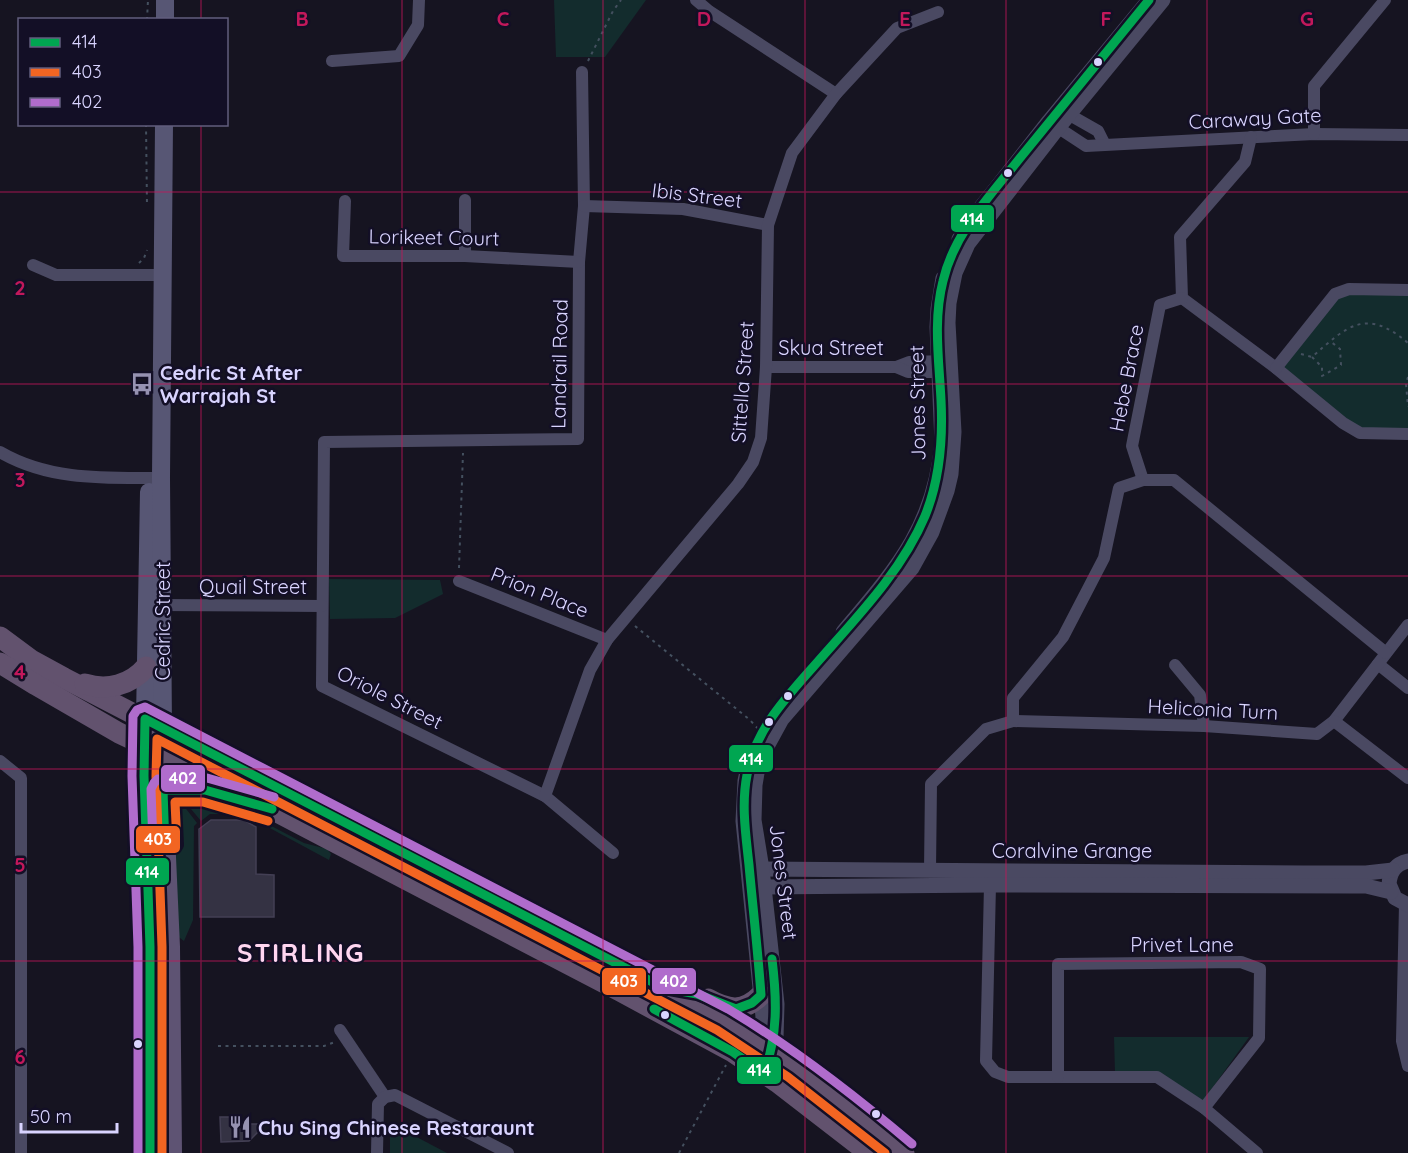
<svg xmlns="http://www.w3.org/2000/svg" width="1408" height="1153" font-family="Quicksand,sans-serif">
<rect width="100%" height="100%" fill="#161421"/>
<g fill="#132c2d">
<path d="M554,0H646L605,57H556Z"/>
<path d="M1408,290V434L1360,433L1276,368L1335,294Z"/>
<path d="M329,579L440,580L443,594L395,618L330,619Z"/>
<path d="M187,796L225,802L304,843L327,849L331,854L329,860L244,814H210L201,821L191,809Z"/>
<path d="M180,801L197,823L194,826L193,920L184,941L176,935L171,820Z"/>
<path d="M1114,1037H1249L1203,1101L1158,1072L1115,1073Z"/>
<path d="M390,1123L447,1153H390Z"/>
</g>
<g fill="#343243" stroke="#433f54" stroke-width="1.5">
<path d="M211,820H244L256,827V874L274,875V917H200L199,829Z"/>
<path d="M220,1117H233V1124H260V1130L249,1141L221,1142Z"/>
</g>
<g fill="none" stroke-linecap="round" stroke-linejoin="round">
<g stroke="#44505f" stroke-width="2" stroke-dasharray="3 4.5" stroke-linecap="butt">
<path d="M147,20L148,0"/>
<path d="M588,61L613,11L621,0"/>
<path d="M146,124L147,206"/>
<path d="M139,263L144,258L147,250"/>
<path d="M1301,354L1312,357C1347,326 1366,307 1408,343"/>
<path d="M1312,357L1322,367V376L1341,365L1340,349L1330,341"/>
<path d="M1408,377L1406,384L1408,407"/>
<path d="M459,568L463,453"/>
<path d="M635,626L750,720L759,730"/>
<path d="M218,1046H324L335,1042"/>
<path d="M679,1153L726,1065"/>
</g>
<g stroke="#4a4962" stroke-width="12">
<path d="M696,0L709,11L836,94"/>
<path d="M332,61L399,56L418,25L419,0"/>
<path d="M582,72L584,206L579,262L578,439L324,442L322,686L545,796L613,853"/>
<path d="M1061,110L1098,131L1104,143"/>
<path d="M1051,123L1086,146L1314,134L1408,135"/>
<path d="M1314,134V86L1385,0"/>
<path d="M1251,137L1245,162L1180,237L1182,298L1276,368L1343,423L1360,433L1408,434"/>
<path d="M465,200V256"/>
<path d="M345,201L343,256H465L579,262"/>
<path d="M584,206L683,209L768,225"/>
<path d="M33,265L56,275H164"/>
<path d="M766,367H896L909,362L946,361"/>
<path d="M896,367L908,372H948"/>
<path d="M1276,368L1335,294L1349,289L1408,290"/>
<path d="M0,452C50,481 105,478 161,478"/>
<path d="M1143,480L1132,446L1160,305L1182,298"/>
<path d="M459,581L607,640"/>
<path d="M155,605L322,606"/>
<path d="M1378,664L1408,688"/>
<path d="M1175,665L1200,695L1204,726"/>
<path d="M1013,721L1204,726L1317,734L1334,721L1408,625"/>
<path d="M1334,721L1408,778"/>
<path d="M0,761L21,778V1153"/>
<path d="M545,796L590,670L607,640L738,484L753,462L761,438L766,367L768,225L792,153L836,94L897,28L938,12"/>
<path d="M930,870L931,784L986,729L1013,721V698L1063,637L1104,558L1119,488L1143,480H1174L1386,653"/>
<path d="M990,885L986,1061L995,1072L1008,1077H1157L1204,1108L1257,1153"/>
<path d="M1405,904L1402,1041L1408,1066"/>
<path d="M340,1030L385,1097"/>
<path d="M1058,1077V964L1241,962L1260,969L1259,1038L1204,1108"/>
<path d="M377,1153L378,1104L385,1097L395,1095L508,1153"/>
</g>
<g stroke="#4a4962" stroke-width="15">
<path d="M959,239L974,216L1049,121L1149,0"/>
<path d="M843,632C895,570 934,528 942,443L937,327L938,309L943,278"/>
<path d="M749,763L745,781L743,821L763,1017L756,1048"/>
<path d="M1408,861C1395,864 1390,872 1389,884L1395,898L1408,905"/>
<path d="M753,869L1304,873H1366L1393,870"/>
<path d="M755,887L990,885L1352,886H1366L1391,892"/>
<path d="M764,1074L776,1038L777,1004L762,869L754,820L755,785L759,761L782,719L912,568L932,532L947,491L951,474L954,432L948,323L949,303L955,273L968,244L1058,128L1163,0"/>
</g>
<g stroke="#575674" stroke-width="18">
<path d="M165,20V0"/>
<path d="M145,719L149,492"/>
<path d="M163,728L161,478L164,124"/>
</g>
<g stroke="#5e5373" stroke-width="20">
<path d="M145,719L144,776L150,947V1153"/>
<path d="M163,740V790L170,947L172,1153"/>
</g>
<g stroke="#62526e" stroke-width="21">
<path d="M0,637L31,660L64,678L664,988C695,1005 727,1021 757,1041C808,1074 857,1113 904,1153"/>
<path d="M0,663L36,685L119,733L189,766L620,991L733,1052L777,1082L869,1153"/>
<path d="M85,684C107,691 131,685 146,667"/>
<path d="M163,790L183,791L193,789L232,797"/>
<path d="M708,999C728,1010 743,1013 761,995"/>
</g>
<g stroke="#130f26" stroke-width="14">
<g id="bus-1">
<path d="M165,847L163,790H205L272,809"/>
<path d="M654,1009L733,1052L764,1074C778,1033 777,1001 772,959"/>
<path d="M150,1153V947L144,776L145,719L664,988L697,994L736,1009L752,1003L761,995C758,952 753,909 749,865C746,836 741,805 747,775C755,730 785,699 814,666C854,620 901,573 925,516C940,479 943,439 941,400C939,360 933,320 943,281C954,233 990,196 1020,158C1063,105 1106,53 1149,0"/>
</g>
</g>
<g stroke="#130f26" stroke-width="14">
<g id="bus-2">
<path d="M177,845L175,802H203L268,821"/>
<path d="M162,1153V947L156,776L157,739L717,1030L788,1077L885,1153"/>
</g>
</g>
<g stroke="#130f26" stroke-width="14">
<g id="bus-3">
<path d="M153,845L151,789L154,783L158,779L207,778L274,797"/>
<path d="M138,1153V947L132,776L133,716L137,710L145,707L728,1009C794,1048 854,1095 912,1144"/>
</g>
</g>
<use href="#bus-1" stroke="#00a651" stroke-width="9"/>
<use href="#bus-2" stroke="#f26522" stroke-width="9"/>
<use href="#bus-3" stroke="#b06ccc" stroke-width="9"/>
</g>
<path fill="none" stroke="#c2185b" stroke-width="1.5" stroke-opacity="0.55" d="M201,0V20M402,0V1153M603,0V1153M805,0V1153M1006,0V1153M1207,0V1153M201,124V1153M0,192H1408M0,384H1408M0,576H1408M0,769H1408M0,961H1408"/>
<defs>
<g id="bus-bare" transform="scale(1.8)"><path d="M-5-6H5V4H4V6H2V4H-2V6H-4V4H-5ZM-3.5-4V0h7V-4ZM-3.5 1.2v1.5H-2V1.2ZM2 1.2v1.5H3.5V1.2Z" fill="#9591b1" stroke="#130f26" stroke-width="2.5" paint-order="stroke"/></g>
<g id="restaurant-bare" transform="scale(1.8)"><path d="M-5-6h1v4h1v-4h1v4h1v-4h1v5L-1.5 .5V6h-2V.5L-5-1ZM5-6V6H3V1.5H1.5Q1.5-4 5-6Z" fill="#9591b1" stroke="#130f26" stroke-width="2.5" paint-order="stroke"/></g>
</defs>
<g fill-rule="evenodd">
<use href="#bus-bare" x="142" y="384"/>
<use href="#restaurant-bare" x="240" y="1127"/>
</g>
<g fill="#d9d4ff" stroke="#130f26" stroke-width="2">
<circle cx="1098" cy="62" r="5"/>
<circle cx="1008" cy="173" r="5"/>
<circle cx="788" cy="696" r="5"/>
<circle cx="769" cy="722" r="5"/>
<circle cx="665" cy="1015" r="5"/>
<circle cx="138" cy="1044" r="5"/>
<circle cx="876" cy="1114" r="5"/>
</g>
<g text-anchor="middle" dominant-baseline="central" stroke-width="5" stroke-linejoin="round" paint-order="stroke">
<g font-size="20" fill="#d9d4ff" stroke="#130f26">
<text transform="translate(1255 118) rotate(-3)">Caraway Gate</text>
<text transform="translate(697 195) rotate(7)">Ibis Street</text>
<text transform="translate(434 237) rotate(1)">Lorikeet Court</text>
<text x="831" y="347">Skua Street</text>
<text transform="translate(559 364) rotate(-89)">Landrail Road</text>
<text transform="translate(1126 378) rotate(-79)">Hebe Brace</text>
<text transform="translate(742 382) rotate(-86)">Sittella Street</text>
<text transform="translate(917 403) rotate(-91)">Jones Street</text>
<text x="253" y="586">Quail Street</text>
<text transform="translate(540 592) rotate(22)">Prion Place</text>
<text transform="translate(162 621) rotate(-90)">Cedric Street</text>
<text transform="translate(390 697) rotate(27)">Oriole Street</text>
<text transform="translate(1213 709) rotate(3)">Heliconia Turn</text>
<text x="1072" y="850">Coralvine Grange</text>
<text transform="translate(784 882) rotate(83)">Jones Street</text>
<text x="1182" y="944">Privet Lane</text>
</g>
<g font-size="20" font-weight="bold" fill="#d9d4ff" stroke="#130f26" text-anchor="start">
<text x="160" y="372">Cedric St After<tspan x="160" dy="23">Warrajah St</tspan></text>
<text x="258" y="1127">Chu Sing Chinese Restaraunt</text>
</g>
<g font-size="26" font-weight="bold" letter-spacing="1.5" fill="#ffd6f0" stroke="#130f26">
<text x="301" y="952">STIRLING</text>
</g>
</g>
<g font-size="20" text-anchor="middle" font-weight="bold" fill="#c2185b" stroke="#130f26" stroke-width="5" stroke-linejoin="round" paint-order="stroke">
<text x="302" y="26">B</text>
<text x="503" y="26">C</text>
<text x="704" y="26">D</text>
<text x="905" y="26">E</text>
<text x="1106" y="26">F</text>
<text x="1307" y="26">G</text>
<text x="20" y="295">2</text>
<text x="20" y="487">3</text>
<text x="20" y="679">4</text>
<text x="20" y="872">5</text>
<text x="20" y="1064">6</text>
</g>
<g stroke="#130f26" stroke-width="2">
<rect x="950" y="204" width="45" height="29" rx="6" fill="#00a651"/>
<rect x="728" y="744" width="46" height="29" rx="6" fill="#00a651"/>
<rect x="160" y="764" width="46" height="29" rx="6" fill="#b06ccc"/>
<rect x="135" y="825" width="46" height="29" rx="6" fill="#f26522"/>
<rect x="125" y="857" width="45" height="29" rx="6" fill="#00a651"/>
<rect x="651" y="967" width="46" height="28" rx="6" fill="#b06ccc"/>
<rect x="601" y="967" width="46" height="29" rx="6" fill="#f26522"/>
<rect x="736" y="1056" width="46" height="29" rx="6" fill="#00a651"/>
</g>
<g font-size="16" text-anchor="middle" font-weight="bold" fill="#fff">
<text x="972" y="225">414</text>
<text x="751" y="765">414</text>
<text x="183" y="784">402</text>
<text x="158" y="845">403</text>
<text x="147" y="878">414</text>
<text x="674" y="987">402</text>
<text x="624" y="987">403</text>
<text x="759" y="1076">414</text>
</g>
<rect x="18" y="18" width="210" height="108" fill="#130f26" stroke="#625e7d" stroke-width="1.5"/>
<rect x="30" y="38" width="30" height="9" fill="#00a651" stroke="#625e7d" stroke-width="1.5"/>
<text x="72" y="48" font-size="18" fill="#d9d4ff">414</text>
<rect x="30" y="68" width="30" height="9" fill="#f26522" stroke="#625e7d" stroke-width="1.5"/>
<text x="72" y="78" font-size="18" fill="#d9d4ff">403</text>
<rect x="30" y="98" width="30" height="9" fill="#b06ccc" stroke="#625e7d" stroke-width="1.5"/>
<text x="72" y="108" font-size="18" fill="#d9d4ff">402</text>
<path d="M21 1123v9h96v-9" fill="none" stroke="#d9d4ff" stroke-width="3"/>
<text x="30" y="1123" font-size="18" fill="#d9d4ff" stroke="#130f26" stroke-width="4.5" paint-order="stroke">50 m</text>
</svg>
